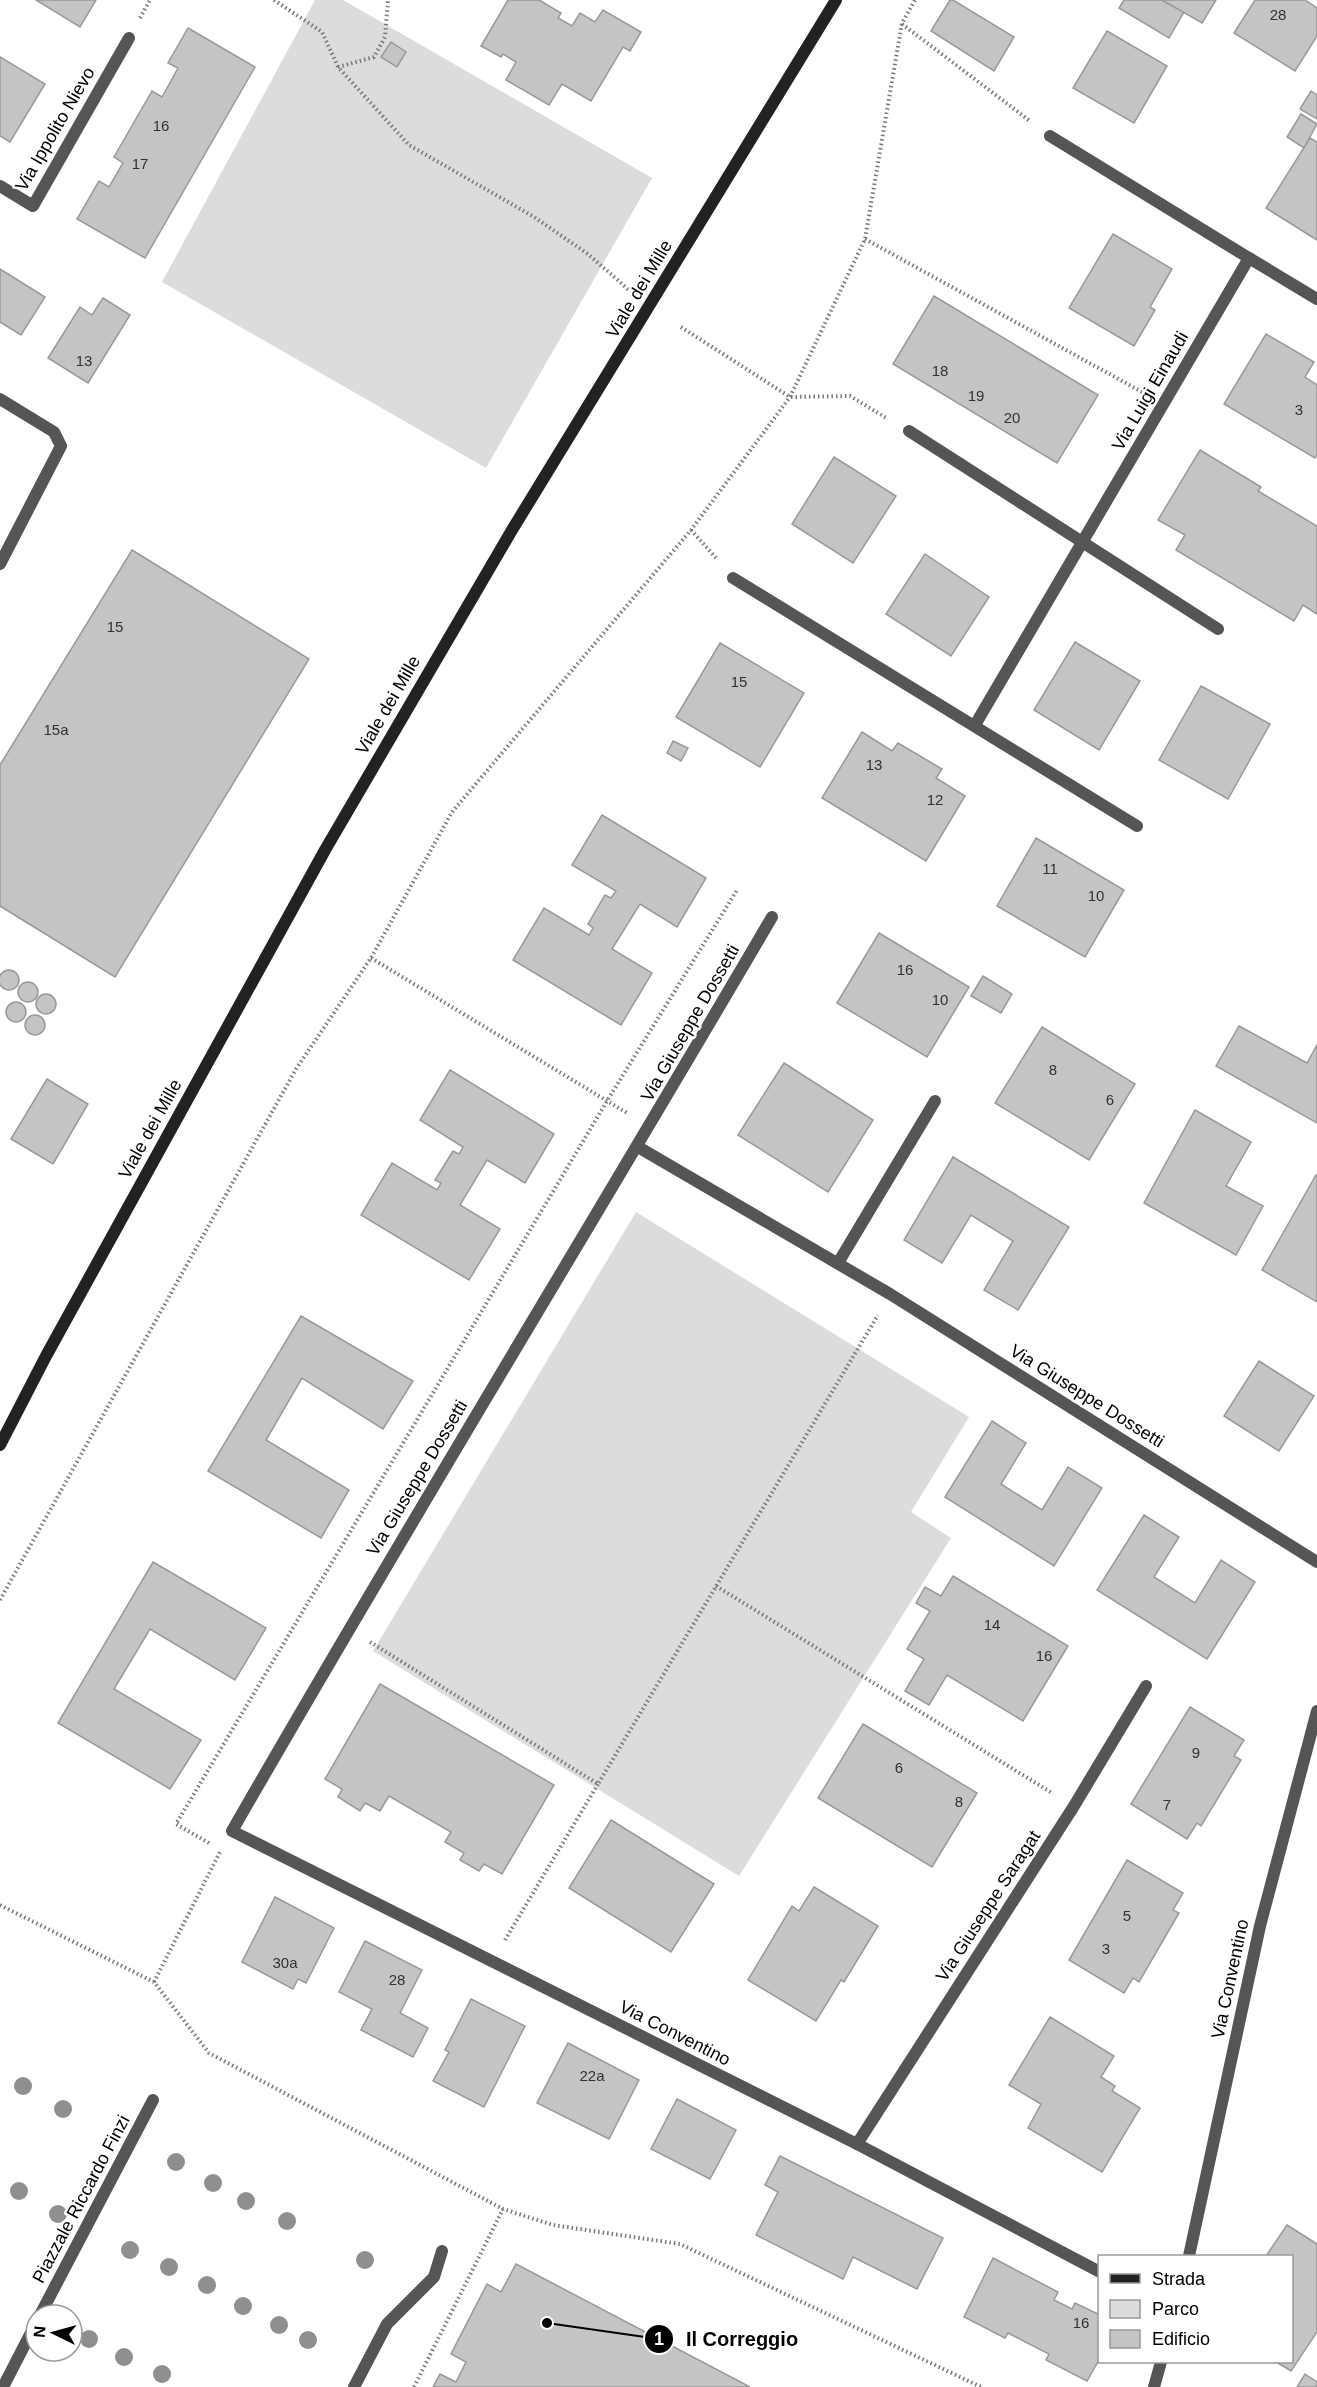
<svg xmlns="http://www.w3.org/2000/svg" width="1317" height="2387" font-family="Arial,sans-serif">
<rect width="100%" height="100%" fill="#fff"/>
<g fill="#dcdcdc">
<path d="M315,0H343L652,178L486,468L162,282Z"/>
<path d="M636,1212L969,1417L911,1512L951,1538L739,1876L373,1651Z"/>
</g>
<g fill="#c4c4c4" stroke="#999" stroke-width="1.5">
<path d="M36,0H96L80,27Z"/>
<path d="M508,0H539L561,13L558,18L572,26L580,13L595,22L603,10L641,32L630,51L623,47L591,101L562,84L549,105L506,80L516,62L503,54L501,57L481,46Z"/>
<path d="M950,0H953L1014,37L994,71L931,31Z"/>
<path d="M1124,0H1162L1184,12L1169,38L1119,8Z"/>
<path d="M1162,0H1216L1202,23Z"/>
<path d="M1255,0H1305L1317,8V36L1295,71L1234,33Z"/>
<path d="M188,28L255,67L145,258L77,219L99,181L109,187L123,163L114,157L152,91L162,97L178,68L168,63Z"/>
<path d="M1107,31L1167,66L1134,123L1073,88Z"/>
<path d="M391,42L406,52L397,67L381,57Z"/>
<path d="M0,57L45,84L10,142L0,136Z"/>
<path d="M1311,91L1317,95V119L1300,109Z"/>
<path d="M1301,114L1317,124L1304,148L1287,137Z"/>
<path d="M1310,138L1317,142V240L1266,208Z"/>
<path d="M1113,234L1172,269L1150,307L1155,310L1134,346L1069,308Z"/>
<path d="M0,269L45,297L21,335L0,322Z"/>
<path d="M934,296L1098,395L1057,463L893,364Z"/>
<path d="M103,298L130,315L88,383L48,358L80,307L92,315Z"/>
<path d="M1266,334L1314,362L1305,377L1317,385V455L1315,458L1224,404Z"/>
<path d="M1200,450L1261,487L1258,491L1317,526V614L1303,605L1294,621L1176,550L1185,535L1158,520Z"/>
<path d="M834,457L896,496L853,563L792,524Z"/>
<path d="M132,550L309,659L115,977L0,906V765Z"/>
<path d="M925,554L989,597L951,656L886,614Z"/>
<path d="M1075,642L1140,681L1099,750L1034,710Z"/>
<path d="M720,643L804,693L760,767L676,717Z"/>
<path d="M1201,686L1270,724L1228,799L1159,760Z"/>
<path d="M862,732L892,751L898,743L942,769L936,778L965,796L926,861L822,798Z"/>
<path d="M673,741L688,748L681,761L667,753Z"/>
<path d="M602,815L706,878L677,927L640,904L612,949L652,973L621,1025L513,960L544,908L589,935L593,928L588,924L605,895L611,898L616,891L572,865Z"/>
<path d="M1036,838L1124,890L1085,957L997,906Z"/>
<path d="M879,933L969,987L927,1057L837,1003Z"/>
<circle cx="9" cy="980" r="10"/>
<path d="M983,976L1012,994L1001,1013L971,996Z"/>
<circle cx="28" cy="992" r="10"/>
<circle cx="46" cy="1004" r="10"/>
<circle cx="16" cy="1012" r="10"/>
<circle cx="35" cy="1025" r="10"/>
<path d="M1239,1026L1307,1063L1317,1045V1123L1216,1066Z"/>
<path d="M1042,1027L1135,1084L1089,1160L995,1103Z"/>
<path d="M784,1063L873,1120L828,1192L738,1135Z"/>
<path d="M450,1070L554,1134L525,1183L487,1160L460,1205L500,1229L469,1280L361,1215L392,1163L437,1190L441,1183L435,1180L453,1151L459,1154L463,1147L420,1120Z"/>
<path d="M47,1079L88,1104L53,1164L11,1139Z"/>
<path d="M1195,1110L1251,1142L1226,1186L1263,1206L1236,1255L1144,1203Z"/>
<path d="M953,1157L1069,1227L1018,1310L984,1290L1013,1241L971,1215L942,1263L904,1240Z"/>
<path d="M1316,1175L1317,1176V1302L1262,1270Z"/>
<path d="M301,1316L413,1381L383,1429L302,1378L266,1440L349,1490L321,1538L208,1471Z"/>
<path d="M1259,1361L1314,1396L1279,1451L1224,1416Z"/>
<path d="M992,1421L1026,1443L1001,1484L1042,1510L1068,1467L1102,1488L1054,1566L945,1497Z"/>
<path d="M1144,1515L1179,1537L1154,1577L1195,1603L1221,1560L1255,1582L1207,1659L1097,1590Z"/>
<path d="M153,1562L266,1628L235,1680L150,1629L114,1689L201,1740L170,1789L58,1723Z"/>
<path d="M953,1576L1068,1646L1023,1721L947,1675L929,1705L905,1691L924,1659L907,1649L930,1611L916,1603L925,1587L941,1596Z"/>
<path d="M380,1684L554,1785L502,1874L484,1864L479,1871L460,1860L464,1853L445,1842L451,1832L389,1796L380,1811L365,1803L360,1811L338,1797L342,1789L325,1779Z"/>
<path d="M1190,1707L1244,1740L1234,1756L1241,1760L1201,1826L1197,1823L1187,1839L1131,1804Z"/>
<path d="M863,1724L977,1793L932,1867L818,1798Z"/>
<path d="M611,1820L714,1884L671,1952L569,1888Z"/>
<path d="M1127,1860L1183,1893L1173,1910L1179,1913L1139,1982L1133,1978L1124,1993L1069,1960Z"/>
<path d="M814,1887L878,1926L844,1982L841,1980L816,2021L748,1980L792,1906L799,1911Z"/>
<path d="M275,1897L334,1928L306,1983L298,1979L293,1989L242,1962Z"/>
<path d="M365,1941L422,1970L400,2013L428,2028L413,2057L361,2030L372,2009L339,1992Z"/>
<path d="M471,1999L525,2026L484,2107L433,2081L449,2052L445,2050Z"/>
<path d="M1050,2017L1114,2056L1101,2077L1115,2086L1112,2091L1140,2108L1102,2172L1028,2128L1041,2104L1009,2085Z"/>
<path d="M568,2043L639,2080L609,2139L537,2103Z"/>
<path d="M677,2099L736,2130L710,2179L651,2149Z"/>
<path d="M780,2156L943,2238L917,2289L853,2257L843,2279L756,2235L778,2192L765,2185Z"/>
<path d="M1287,2225L1317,2244V2332L1291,2371L1276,2362H1292V2256H1266Z"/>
<path d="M993,2258L1058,2292L1054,2300L1072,2309L1075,2303L1100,2315V2358L1087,2381L1046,2360L1049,2354L1008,2333L1005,2338L964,2317Z"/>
<path d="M516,2264L750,2387H433L440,2374L456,2382L466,2362L451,2354L487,2284L501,2292Z"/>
<path d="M1305,2374L1317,2382V2387H1297Z"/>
</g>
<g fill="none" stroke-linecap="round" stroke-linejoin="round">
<g stroke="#777" stroke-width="4" stroke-dasharray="1.5 3" stroke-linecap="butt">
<path d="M274,0L322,32L338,67L409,145L534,217L588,254L630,291"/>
<path d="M140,18L150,0"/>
<path d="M902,24L1030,121"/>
<path d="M338,67L374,57L385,37L388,0"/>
<path d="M865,239L1142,392"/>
<path d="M681,327L790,397L850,396L888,419"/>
<path d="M691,530L717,559"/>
<path d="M371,958L627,1113"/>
<path d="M716,1586L1052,1793"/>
<path d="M0,1600L296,1069L371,958L452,812L691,530L790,397L865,239L902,23L915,0"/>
<path d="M370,1642L598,1784L878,1315"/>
<path d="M209,1843L176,1824L607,1101L737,890"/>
<path d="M0,1905L154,1982L209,2053L503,2209L553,2225L680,2244L981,2387"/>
<path d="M505,1940L598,1784"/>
<path d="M154,1982L220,1852"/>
<path d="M414,2387L503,2209"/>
</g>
<g stroke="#555" stroke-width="12">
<path d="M40,2315L153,2100"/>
<path d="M3,2387L36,2323"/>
<path d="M354,2387L387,2324L434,2277L442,2251"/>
</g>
<g stroke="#555" stroke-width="12">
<path d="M1050,136L1249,258"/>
<path d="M0,186L33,206L129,38"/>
<path d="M0,399L54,432L61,446L0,564"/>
<path d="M909,431L1218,629"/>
<path d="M733,578L1137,826"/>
<path d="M975,725L1249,258L1317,299"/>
<path d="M772,917C593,1223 408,1524 232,1831L857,2144L1100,2272"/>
<path d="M638,1147L890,1294L1317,1562"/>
<path d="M838,1263L935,1101"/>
<path d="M857,2144L1074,1806L1146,1686"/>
<path d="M1189,2256L1260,1926L1317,1711"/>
<path d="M1154,2387L1161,2362"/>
</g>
<path stroke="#222" stroke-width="12" d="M0,1445L46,1356L325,850L512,530L836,0"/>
</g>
<g fill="#8f8f8f">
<circle cx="23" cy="2086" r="9"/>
<circle cx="63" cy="2109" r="9"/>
<circle cx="176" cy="2162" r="9"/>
<circle cx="213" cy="2183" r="9"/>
<circle cx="19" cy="2191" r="9"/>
<circle cx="246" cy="2201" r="9"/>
<circle cx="58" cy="2214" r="9"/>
<circle cx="287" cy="2221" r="9"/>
<circle cx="130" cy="2250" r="9"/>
<circle cx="365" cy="2260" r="9"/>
<circle cx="169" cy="2267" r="9"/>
<circle cx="207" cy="2285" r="9"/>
<circle cx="243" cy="2306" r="9"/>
<circle cx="279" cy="2325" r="9"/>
<circle cx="89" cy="2339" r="9"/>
<circle cx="308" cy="2340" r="9"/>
<circle cx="124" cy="2357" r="9"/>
<circle cx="162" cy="2374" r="9"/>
</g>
<g text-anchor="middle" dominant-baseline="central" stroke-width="5" stroke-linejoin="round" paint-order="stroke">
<g font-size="15" fill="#313131">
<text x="1278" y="14">28</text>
<text x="161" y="125">16</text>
<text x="140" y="163">17</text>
<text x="84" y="360">13</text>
<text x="940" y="370">18</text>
<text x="976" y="395">19</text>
<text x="1299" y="409">3</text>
<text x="1012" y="417">20</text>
<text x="115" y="626">15</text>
<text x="739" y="681">15</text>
<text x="56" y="729">15a</text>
<text x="874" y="764">13</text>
<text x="935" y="799">12</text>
<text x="1050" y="868">11</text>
<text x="1096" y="895">10</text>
<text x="905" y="969">16</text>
<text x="940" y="999">10</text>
<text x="1053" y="1069">8</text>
<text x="1110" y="1099">6</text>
<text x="992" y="1624">14</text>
<text x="1044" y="1655">16</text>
<text x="1196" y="1752">9</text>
<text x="899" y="1767">6</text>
<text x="959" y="1801">8</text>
<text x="1167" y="1804">7</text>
<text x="1127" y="1915">5</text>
<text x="1106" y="1948">3</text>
<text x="285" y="1962">30a</text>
<text x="397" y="1979">28</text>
<text x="592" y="2075">22a</text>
<text x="1081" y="2322">16</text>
</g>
<g font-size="18" fill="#000" stroke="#fff">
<text transform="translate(55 129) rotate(-60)">Via Ippolito Nievo</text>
<text transform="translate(639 289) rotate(-59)">Viale dei Mille</text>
<text transform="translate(1150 391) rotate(-60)">Via Luigi Einaudi</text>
<text transform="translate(388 705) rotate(-60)">Viale dei Mille</text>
<text transform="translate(690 1023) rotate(-60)">Via Giuseppe Dossetti</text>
<text transform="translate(150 1129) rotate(-61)">Viale dei Mille</text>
<text transform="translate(1087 1396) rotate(32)">Via Giuseppe Dossetti</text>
<text transform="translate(417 1478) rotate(-59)">Via Giuseppe Dossetti</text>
<text transform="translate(988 1906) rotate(-57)">Via Giuseppe Saragat</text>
<text transform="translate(1230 1979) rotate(-78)">Via Conventino</text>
<text transform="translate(675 2033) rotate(27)">Via Conventino</text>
<text transform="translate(81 2199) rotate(-62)">Piazzale Riccardo Finzi</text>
</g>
</g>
<path fill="none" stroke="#000" stroke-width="2" d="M547 2323L659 2339"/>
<g fill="#000" stroke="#fff" stroke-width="2">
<circle cx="547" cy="2323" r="6"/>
<circle cx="659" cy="2339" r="15"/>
</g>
<g font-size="18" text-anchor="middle" font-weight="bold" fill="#fff">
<text x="659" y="2345">1</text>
</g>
<g font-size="20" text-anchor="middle" font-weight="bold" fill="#000" stroke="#fff" stroke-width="5" stroke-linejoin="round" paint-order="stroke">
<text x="742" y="2346">Il Correggio</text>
</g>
<rect x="1098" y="2255" width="195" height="108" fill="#ffffff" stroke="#999999" stroke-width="1.5"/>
<rect x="1110" y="2274" width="30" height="9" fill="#222222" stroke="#999999" stroke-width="1.5"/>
<text x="1152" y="2285" font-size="18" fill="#000000">Strada</text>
<rect x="1110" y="2300" width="30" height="18" fill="#dcdcdc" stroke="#999999" stroke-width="1.5"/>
<text x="1152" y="2315" font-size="18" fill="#000000">Parco</text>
<rect x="1110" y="2330" width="30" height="18" fill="#c4c4c4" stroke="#999999" stroke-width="1.5"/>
<text x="1152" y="2345" font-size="18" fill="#000000">Edificio</text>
<g transform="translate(54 2333) rotate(275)"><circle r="28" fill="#ffffff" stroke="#999999" stroke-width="1.5"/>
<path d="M0-4.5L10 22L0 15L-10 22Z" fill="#000000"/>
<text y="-9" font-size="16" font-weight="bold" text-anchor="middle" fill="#000000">N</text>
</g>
</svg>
